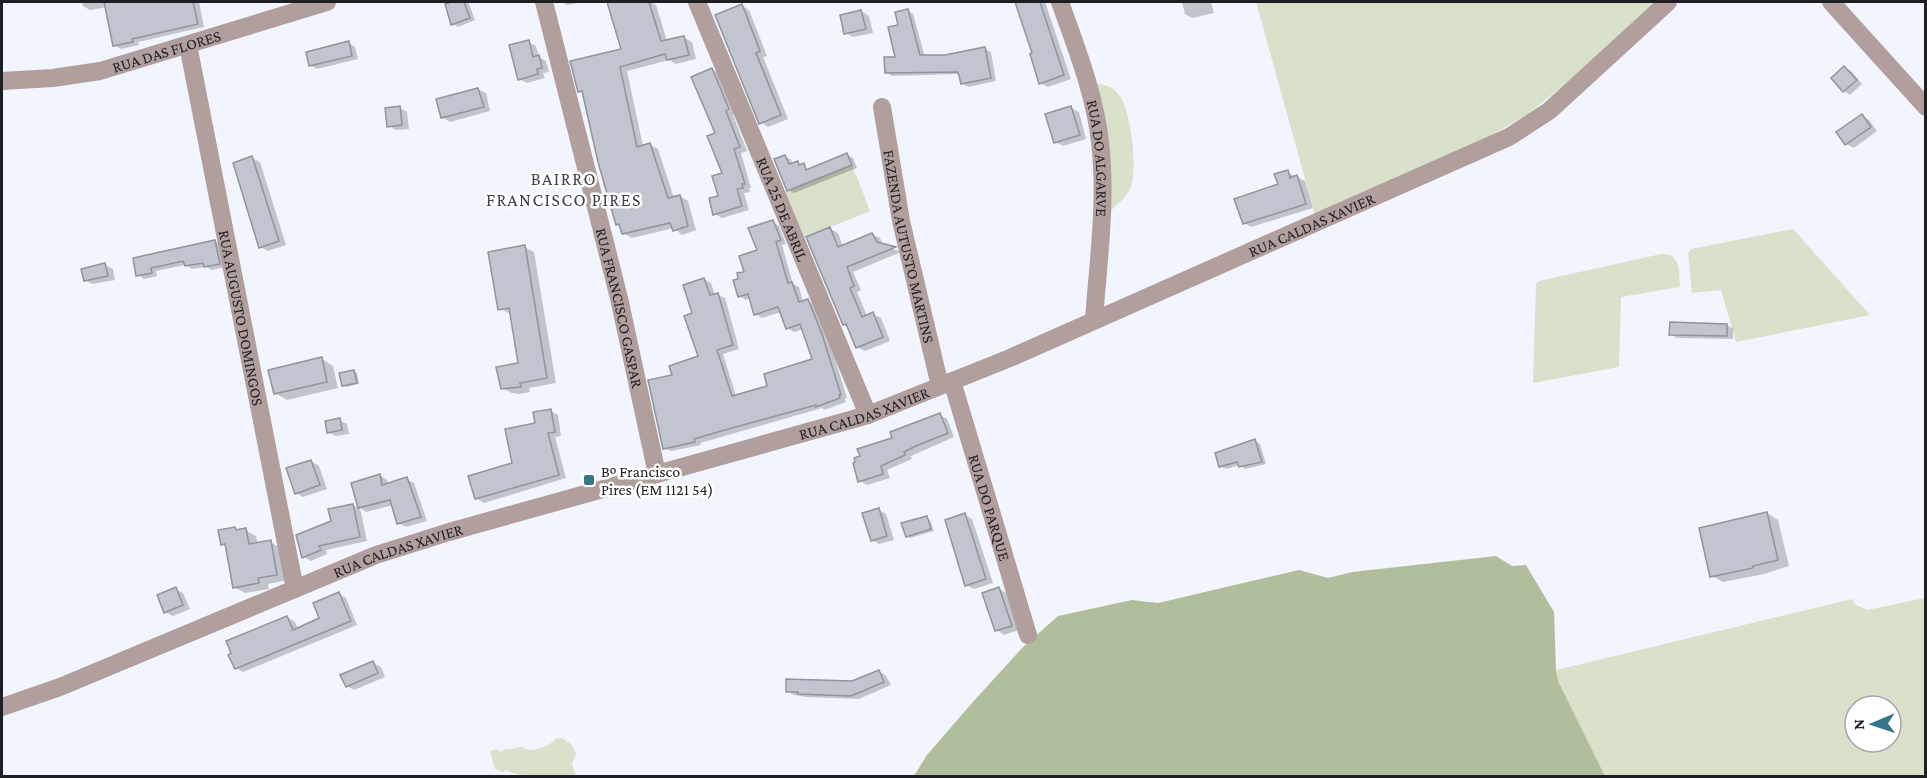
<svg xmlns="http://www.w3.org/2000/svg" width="1927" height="778" font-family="'Crimson Pro',serif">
<rect width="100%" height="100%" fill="#f3f5fe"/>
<g fill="#d9e1cb" fill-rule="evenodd">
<path d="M1256,2H1656L1615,43L1527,115L1459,153L1315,215Z"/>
<path d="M1094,84C1104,84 1113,86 1119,95C1131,110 1138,169 1131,187C1126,198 1117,204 1110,212Z"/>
<path d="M852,165L870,211L804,238L785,192Z"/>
<path d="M1793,229L1870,315L1736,342L1721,290L1692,293L1688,253L1691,249Z"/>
<path d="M1661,254C1681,253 1679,271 1680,287L1621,297L1619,367L1533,383L1536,284L1539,281Z"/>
<path d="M1925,598V776H1605L1558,681L1556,670L1852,599L1855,604L1867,610ZM1855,706H1891V742H1855Z"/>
<path d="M562,738L572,745L576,754L572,764L576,776C559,777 518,778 506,770L503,772L495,769L490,751L495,749L501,752L505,749C511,750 514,748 519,747C528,746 520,749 529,750C539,750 549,746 556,739Z"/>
</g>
<path fill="#b1be9c" d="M1496,556L1512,566L1526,565L1554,612L1556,670L1558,681L1605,776H914L927,755L972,703L1022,648L1058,616L1132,600L1158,603L1299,570L1328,578L1352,572Z"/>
<g fill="#0003">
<path d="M82,2H130L131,8L161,2H199L204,27L138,42L139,45L121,49L114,45L107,7L90,10L83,6Z"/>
<path d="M445,2H468L475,20L458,27L453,24Z"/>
<path d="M561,2H582L568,5Z"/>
<path d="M609,2H651L656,5L667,41L683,37L692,42L696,59L676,64L669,60L627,71L643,146L649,144L658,149L674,198L680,196L688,201L696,230L682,235L674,228L632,238L623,233L621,227L617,224L584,93L580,91L623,50Z"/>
<path d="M1026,2H1045L1071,79L1048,87L1040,83L1034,54L1018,4Z"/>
<path d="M1182,2H1211L1214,13L1192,18L1185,14Z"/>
<path d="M742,6L749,10L767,56L763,57L788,119L768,127L761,122Z"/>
<path d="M907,10L913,14L925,57L945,56L985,49L991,52L996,81L968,87L962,83L961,74L892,76L887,72L897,58L900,26Z"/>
<path d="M861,11L869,16L873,33L853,37L846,33Z"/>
<path d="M528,42L536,46L539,57L546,61L549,72L543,73L545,78L527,83L519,79Z"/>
<path d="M349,43L355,47L358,59L317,69L310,65Z"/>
<path d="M1845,68L1851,71L1862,84L1850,95L1844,91Z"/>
<path d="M712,69L719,74L736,114L733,115L747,151L741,153L751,188H749L750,192L744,193L749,210L722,218L715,214L724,174L717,134Z"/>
<path d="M478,89L486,93L490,111L450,122L442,117Z"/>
<path d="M400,108L407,112L409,129L396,130L389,126Z"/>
<path d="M1071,108L1079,112L1086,139L1063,146L1055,142Z"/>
<path d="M1862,116L1869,120L1877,131L1854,148L1846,144L1838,133Z"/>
<path d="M847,155L853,158L857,168L794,193L788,190L785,156L791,160L793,165L797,163L810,170Z"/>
<path d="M252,158L260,162L286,245L268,251L261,247Z"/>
<path d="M1287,172L1305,181L1313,208L1251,227L1244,223L1280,185Z"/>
<path d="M773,222L779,226L786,244L782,245L793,284L799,287L803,302L808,301L814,304L829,339L847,398L845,399L846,402L824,410L822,408L700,443L701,445L671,451L664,448L674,376L700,357L694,314L704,279L711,283L715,295H718L725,298L739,349L723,354L736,396L769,387L814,360L804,329L794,332L787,328L781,312L762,318L755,314L750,298L746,300L739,296L740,280L759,251Z"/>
<path d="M830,229L838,233L843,246L872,234L880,238L883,245L901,252L853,272L861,290L857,292L867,316L873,314L881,318L890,341L865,351L857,347L849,327L844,324Z"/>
<path d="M215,241L221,245L225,267L212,270L206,267L192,269L185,265L156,271L157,276L144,279L138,275L134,259Z"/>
<path d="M524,247L534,252L556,383L529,388L530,392L519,394L512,393L502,388L520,364L511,314L500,309Z"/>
<path d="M105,265L113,269L115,280L92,284L85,280Z"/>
<path d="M1727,325L1733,329V339L1677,338L1671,334Z"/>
<path d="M322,359L333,366L338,388L287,400L275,393Z"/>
<path d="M353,371L357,373L359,384L347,387L344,385Z"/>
<path d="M551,411L558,415L561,436L555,437L566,478L484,503L476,498L514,465L537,424Z"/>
<path d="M939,415L947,419L954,437L911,456L912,459L887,470L890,478L867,485L860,481L893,439Z"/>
<path d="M339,420L347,424L349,434L336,436L328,432Z"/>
<path d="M1255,441L1260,444L1266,464L1245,469L1240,465L1226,469L1220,466Z"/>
<path d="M311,461L319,466L327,489L303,497L296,493Z"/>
<path d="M380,475L387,480L388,485L406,479L414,483L427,521L406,527L399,523L393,505L366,512L360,508L367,541L326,550L327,554L311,561L304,557L333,521L353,505L359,509L353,484Z"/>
<path d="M879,510L886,514L894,540L879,544L872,540Z"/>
<path d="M1767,513L1778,520L1789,566L1764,574L1723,582L1712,576Z"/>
<path d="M965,515L972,519L993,583L974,589L966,585Z"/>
<path d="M927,518L930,520L934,531L910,538L907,536Z"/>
<path d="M235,529L239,531L245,530L256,536L258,544L270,542L281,548L288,580L268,584L269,589L245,593L234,587L227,546L222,544Z"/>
<path d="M175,589L183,593L190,609L173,616L165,612Z"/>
<path d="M999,589L1006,593L1019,630L1004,635L997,630Z"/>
<path d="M339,594L346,598L357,625L243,672L236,668L287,617L295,622L298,629L321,619Z"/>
<path d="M373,663L381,667L385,677L354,690L347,686Z"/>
<path d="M879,671L886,676L891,685L859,699L806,697L794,695L787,691L852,682Z"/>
</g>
<g fill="#c2c4cf" stroke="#91939d" stroke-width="1.5">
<path d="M104,2H193L198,24L132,39L133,42L113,46Z"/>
<path d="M452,2H464L470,18L451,25L445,4Z"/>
<path d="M607,2H649L661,41L684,36L689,55L667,60L665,54L620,67L637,147L650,143L668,198L680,195L688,226L673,231L670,223L622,234L619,224L616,225L598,162L582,91L578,92L570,61L621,49Z"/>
<path d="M1015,2H1040L1064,75L1039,84L1030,54L1032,53Z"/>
<path d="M742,4L760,51L756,53L781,115L759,124L715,15Z"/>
<path d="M908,9L920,55H945L985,47L991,78L961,84L958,72L885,73L884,57H895L888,27L898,25L895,12Z"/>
<path d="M861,10L866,29L844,34L840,15Z"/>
<path d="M529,40L533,57L539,55L542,68L537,69L538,74L518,80L509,45Z"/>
<path d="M349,41L352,56L309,66L306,52Z"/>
<path d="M1844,66L1857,80L1843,92L1831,78Z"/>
<path d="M712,68L729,109L726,111L740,147L734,149L745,184H742L743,188L737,189L742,206L713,215L709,198L718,196L712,176L722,173L707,136L715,133L691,77Z"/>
<path d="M478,88L484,107L441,118L436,99Z"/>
<path d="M400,106L402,125L387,127L385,108Z"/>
<path d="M1071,106L1080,135L1054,143L1045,114Z"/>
<path d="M1862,114L1871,127L1845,145L1836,132Z"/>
<path d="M847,153L852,165L787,191L774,159L785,155L789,164L798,161L799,165L804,163L806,170Z"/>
<path d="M252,156L279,241L259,248L233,163Z"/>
<path d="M1288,170L1290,178L1297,175L1306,204L1243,224L1234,199L1278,184L1274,174Z"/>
<path d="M773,220L781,240L776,242L788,283L792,282L799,302L808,299L822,334L841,395H839L840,398L816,407V405L721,431L694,439L695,442L663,449L648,380L672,375L669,366L698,356L684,316L692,313L683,285L704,278L710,295L718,293L733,345L717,350L732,396L767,386L764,374L812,359L800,324L786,329L778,307L754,315L748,294L738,297L733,280L738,279L737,273L744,272L739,256L757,250L748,228Z"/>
<path d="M830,227L838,247L872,233L877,242L896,247L847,267L854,286L850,288L862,317L873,312L883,337L856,348L846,324L843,325L806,237Z"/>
<path d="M215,240L220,264L204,267L203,263L185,266L183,261L151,268L152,273L136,276L133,258Z"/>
<path d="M525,245L547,378L520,383L521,387L501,389L496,367L518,363L509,308L498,310L488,252Z"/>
<path d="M105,263L108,276L84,281L81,269Z"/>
<path d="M1670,322L1727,324V336L1669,335Z"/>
<path d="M322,357L327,382L274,394L268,370Z"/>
<path d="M354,370L357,383L342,386L339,373Z"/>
<path d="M551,409L555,432L548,433L559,475L475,499L468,476L512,463L505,429L535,423L533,412Z"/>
<path d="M940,413L948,433L916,446L904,452L905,455L881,466L883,474L858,482L853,463L855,462L854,458L860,456L857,449L892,438L890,432Z"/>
<path d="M340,418L342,430L327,433L325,421Z"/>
<path d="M1255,439L1262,462L1239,467L1237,462L1219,467L1215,453Z"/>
<path d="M311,460L320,485L295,494L286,468Z"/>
<path d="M380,474L382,485L407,477L421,517L397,524L390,500L358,508L351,483Z"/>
<path d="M353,504L360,537L319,546L321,550L302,558L296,535L331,521L328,509Z"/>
<path d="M879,508L887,536L871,541L862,513Z"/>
<path d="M1767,512L1778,560L1753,566V568L1710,577L1699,528Z"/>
<path d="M965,513L986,579L965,586L945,520Z"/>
<path d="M927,516L931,529L906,537L901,523Z"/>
<path d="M235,527L236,530L246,528L249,544L271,540L277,575L258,578L259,583L233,588L225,544L221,545L218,530Z"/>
<path d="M176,587L183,605L164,613L157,595Z"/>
<path d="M999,587L1012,626L995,631L982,593Z"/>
<path d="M339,592L351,621L235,669L228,655L231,653L226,641L287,616L293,630L319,618L313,603Z"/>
<path d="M373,661L378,673L346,687L340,675Z"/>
<path d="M879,670L884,682L851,696L798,694V692H786V679L852,681Z"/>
</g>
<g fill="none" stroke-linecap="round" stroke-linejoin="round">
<g stroke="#b19f9d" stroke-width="18">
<path id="s1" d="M544,2L619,298L657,474"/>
<path id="s2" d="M697,2L868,415"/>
<path id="s3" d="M1060,2C1076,47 1095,95 1100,142C1107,201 1098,262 1094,320"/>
<path d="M1831,2L1926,107"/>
<path id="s4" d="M188,45L295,589"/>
<path id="s5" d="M2,81L53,78L100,71L327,2"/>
<path id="s6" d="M882,107L901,221L940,386"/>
<path id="s7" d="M952,381L1028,635"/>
<path id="s8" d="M2,707L60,687L376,555L449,532L868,415L1010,358L1509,137L1549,111L1668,2"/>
</g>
</g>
<rect fill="#36758a" stroke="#fff" stroke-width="2" x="583" y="474" width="12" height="12" rx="3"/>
<g text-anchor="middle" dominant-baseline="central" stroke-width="5" stroke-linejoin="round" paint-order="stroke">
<g font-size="16" fill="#1e1f23" stroke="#fff">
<text stroke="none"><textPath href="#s5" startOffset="168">RUA DAS FLORES</textPath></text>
<text stroke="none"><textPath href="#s3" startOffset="162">RUA DO ALGARVE</textPath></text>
<text stroke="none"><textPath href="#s2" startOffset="224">RUA 25 DE ABRIL</textPath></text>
<text stroke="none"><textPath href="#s8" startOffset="1398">RUA CALDAS XAVIER</textPath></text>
<text stroke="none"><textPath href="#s6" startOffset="142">FAZENDA AUTUSTO MARTINS</textPath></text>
<text stroke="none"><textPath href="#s1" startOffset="315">RUA FRANCISCO GASPAR</textPath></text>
<text stroke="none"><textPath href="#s4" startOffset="278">RUA AUGUSTO DOMINGOS</textPath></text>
<text stroke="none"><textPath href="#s8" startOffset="912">RUA CALDAS XAVIER</textPath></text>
<text stroke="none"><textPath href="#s7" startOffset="132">RUA DO PARQUE</textPath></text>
<text stroke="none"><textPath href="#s8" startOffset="426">RUA CALDAS XAVIER</textPath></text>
</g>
<g font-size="16" fill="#1e1f23" stroke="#fff" text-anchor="start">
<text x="601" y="471">Bº Francisco<tspan x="601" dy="18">Pires (EM 1121 54)</tspan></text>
</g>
<g font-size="18" letter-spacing="1.5" fill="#41434c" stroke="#fff">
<text x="564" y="179">BAIRRO<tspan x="564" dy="21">FRANCISCO PIRES</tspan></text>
</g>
</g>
<rect width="1927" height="778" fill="none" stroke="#1e1f23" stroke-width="6"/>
<g transform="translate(1873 724) rotate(268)"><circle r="28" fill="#ffffff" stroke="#a5a5a7" stroke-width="1.5"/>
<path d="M0-4.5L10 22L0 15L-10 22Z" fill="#36758a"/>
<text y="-9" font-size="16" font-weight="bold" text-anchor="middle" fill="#1e1f23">N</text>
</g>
</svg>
